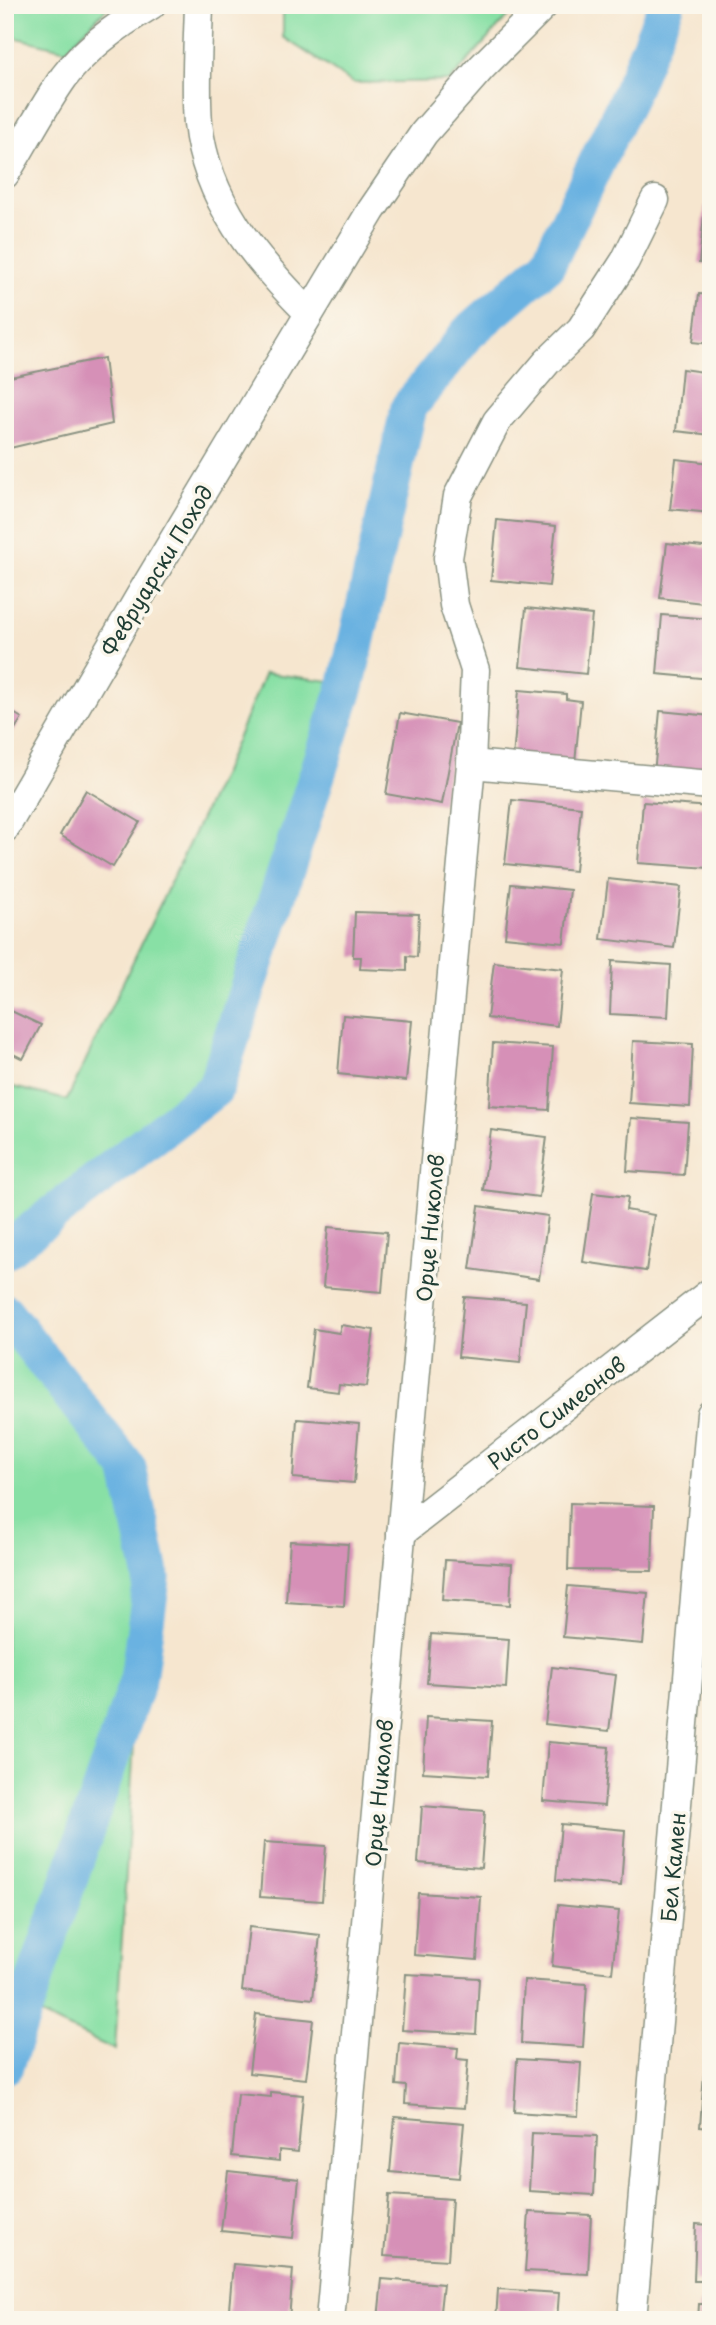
<svg xmlns="http://www.w3.org/2000/svg" width="716" height="2325" font-family="'Playpen Sans',sans-serif">
<rect width="100%" height="100%" fill="#fbf7ec"/>
<filter id="ink" filterUnits="userSpaceOnUse"><feTurbulence type="fractalNoise" baseFrequency=".0143" numOctaves="2"/><feDisplacementMap in="SourceGraphic" scale="14" xChannelSelector="R" yChannelSelector="G"/><feConvolveMatrix kernelMatrix="1 2 1 2 8 2 1 2 1" color-interpolation-filters="sRGB"/></filter>
<filter id="wash" filterUnits="userSpaceOnUse"><feTurbulence type="fractalNoise" baseFrequency=".00686" numOctaves="4" result="noise"/><feDisplacementMap in="SourceGraphic" scale="28" xChannelSelector="R" yChannelSelector="G"/><feGaussianBlur stdDeviation="1.57" result="paint"/><feColorMatrix in="noise" values="0 0 0 0 0 0 0 0 0 0 0 0 0 0 0 0 0 1.4 0 .05"/><feComposite in="paint" operator="in"/></filter>
<g filter="url(#wash)">
<rect width="100%" height="100%" fill="#f6e6cf"/>
<g fill="#88e0a5" stroke="#548e6c" stroke-width="2">
<path d="M5,5H110L66,50L5,35Z"/>
<path d="M283,5H518L450,81L353,83L283,37Z"/>
<path d="M265,673L347,683L227,1081L5,1251V1085L67,1100L223,772Z"/>
<path d="M5,1312L128,1468L152,1578L138,1679L115,2050L5,1998Z"/>
</g>
<g fill="none" stroke-linecap="round" stroke-linejoin="round">
<g stroke="#6ab2e1" stroke-width="37">
<path d="M5,1251L215,1089L347,683L409,407L468,333L547,265L631,91L666,5"/>
<path d="M5,1312L128,1468L152,1578L138,1679L5,2066"/>
</g>
</g>
<g id="blocks">
<g fill="#d690b7">
<path d="M705,206L711,207V264L699,263Z"/>
<path d="M699,294L711,295V344L693,342Z"/>
<path d="M104,358L112,424L6,449L5,378Z"/>
<path d="M682,369L711,373V435L676,431Z"/>
<path d="M676,459L711,463V513L670,509Z"/>
<path d="M497,520L556,526L549,586L491,580Z"/>
<path d="M667,543L711,548V604L660,598Z"/>
<path d="M526,608L592,615L586,674L520,667Z"/>
<path d="M662,615L711,619V679L657,674Z"/>
<path d="M519,690L566,694V699L581,701L575,763L513,758Z"/>
<path d="M5,708L22,718L5,744Z"/>
<path d="M660,711L711,716V779L654,774Z"/>
<path d="M400,713L457,723L442,804L386,794Z"/>
<path d="M86,790L140,822L113,867L60,835Z"/>
<path d="M512,800L581,807L575,871L505,864Z"/>
<path d="M643,802L711,807L709,868L638,863Z"/>
<path d="M608,879L681,887L674,948L601,939Z"/>
<path d="M511,884L570,890L564,943L505,937Z"/>
<path d="M355,912L419,914L417,957L407,956V971L360,969L361,957H353Z"/>
<path d="M612,961L671,965L668,1017L610,1014Z"/>
<path d="M494,962L563,969L557,1026L487,1018Z"/>
<path d="M5,1008L41,1025L23,1059L5,1050Z"/>
<path d="M343,1015L412,1021L406,1081L338,1074Z"/>
<path d="M633,1041L693,1044L690,1107L629,1103Z"/>
<path d="M493,1043L553,1047L549,1110L489,1106Z"/>
<path d="M631,1118L688,1122L684,1175L627,1171Z"/>
<path d="M491,1130L547,1137L539,1197L483,1190Z"/>
<path d="M593,1193L628,1197L626,1210L654,1215L646,1271L583,1262Z"/>
<path d="M479,1206L548,1216L539,1279L470,1269Z"/>
<path d="M328,1227L387,1232L382,1292L323,1287Z"/>
<path d="M464,1297L526,1302L520,1363L458,1357Z"/>
<path d="M341,1325L374,1330L366,1387L339,1384L338,1392L307,1388L314,1329L339,1333Z"/>
<path d="M297,1419L359,1424L354,1483L293,1478Z"/>
<path d="M570,1503L654,1506L652,1571L568,1570Z"/>
<path d="M290,1541L348,1544L344,1606L286,1602Z"/>
<path d="M445,1560L512,1564L510,1605L442,1600Z"/>
<path d="M568,1586L648,1593L643,1644L563,1637Z"/>
<path d="M431,1634L509,1639L506,1688L427,1683Z"/>
<path d="M552,1667L616,1675L609,1731L545,1724Z"/>
<path d="M426,1717L492,1721L488,1776L423,1772Z"/>
<path d="M548,1742L609,1747L604,1806L543,1801Z"/>
<path d="M422,1806L485,1811L481,1868L418,1863Z"/>
<path d="M561,1824L625,1830L621,1886L556,1880Z"/>
<path d="M264,1842L326,1846L322,1901L260,1897Z"/>
<path d="M418,1893L481,1897L477,1960L414,1955Z"/>
<path d="M558,1905L619,1911L612,1973L552,1966Z"/>
<path d="M249,1927L320,1935L313,1999L242,1991Z"/>
<path d="M406,1974L479,1978L476,2034L402,2030Z"/>
<path d="M524,1980L587,1984L583,2047L521,2043Z"/>
<path d="M256,2014L313,2020L306,2079L249,2073Z"/>
<path d="M399,2043L458,2048L457,2059L468,2060L464,2108L405,2104L406,2086L396,2085Z"/>
<path d="M517,2059L581,2063L578,2116L514,2112Z"/>
<path d="M704,2073L711,2074V2128L700,2127Z"/>
<path d="M271,2092L303,2095L298,2152L279,2150V2161L232,2156L238,2094L271,2097Z"/>
<path d="M395,2117L464,2123L459,2178L390,2172Z"/>
<path d="M532,2133L597,2136L594,2195L529,2191Z"/>
<path d="M228,2171L299,2179L293,2238L221,2231Z"/>
<path d="M389,2195L452,2199L448,2260L384,2256Z"/>
<path d="M529,2212L591,2215L588,2274L525,2271Z"/>
<path d="M696,2224L711,2225V2281H694Z"/>
<path d="M233,2264L293,2269L289,2320H228Z"/>
<path d="M382,2279L443,2284L439,2320H378Z"/>
<path d="M498,2289L559,2293L557,2320H496Z"/>
<path d="M699,2304H711V2320H698Z"/>
</g>
</g>
</g>
<g filter="url(#ink)">
<use href="#blocks" fill-opacity="0" stroke="#8a9282" stroke-width="2"/>
<g fill="none" stroke-linecap="round" stroke-linejoin="round">
<g stroke="#8a9282" stroke-width="31">
<g id="minor">
<path d="M199,5C198,44 195,84 198,123C206,201 256,260 309,313"/>
<path d="M5,174C25,142 42,108 64,77C86,48 119,24 151,5"/>
<path d="M471,764L711,785"/>
<path d="M5,828L140,596L371,211L424,133L482,67L544,5"/>
<path d="M401,1533L711,1292"/>
<path d="M330,2320L471,764L475,670L454,605L448,558L458,496L497,421L547,362L581,329L625,261L655,200"/>
<path d="M632,2320L711,1414"/>
</g>
</g>
<use href="#minor" stroke="#fff" stroke-width="28"/>
</g>
</g>
<g text-anchor="middle" dominant-baseline="central" stroke-width="7" stroke-linejoin="round" paint-order="stroke">
<g font-size="21" fill="#1f3d34" stroke="#fbf7ec">
<text transform="translate(156 570) rotate(-59)">Февруарски Поход</text>
<text transform="translate(429 1228) rotate(-85)">Орце Николов</text>
<text transform="translate(556 1412) rotate(-38)">Ристо Симеонов</text>
<text transform="translate(378 1793) rotate(-85)">Орце Николов</text>
<text transform="translate(672 1867) rotate(-85)">Бел Камен</text>
</g>
</g>
<rect width="716" height="2325" fill="none" stroke="#fbf7ec" stroke-width="28"/>
</svg>
